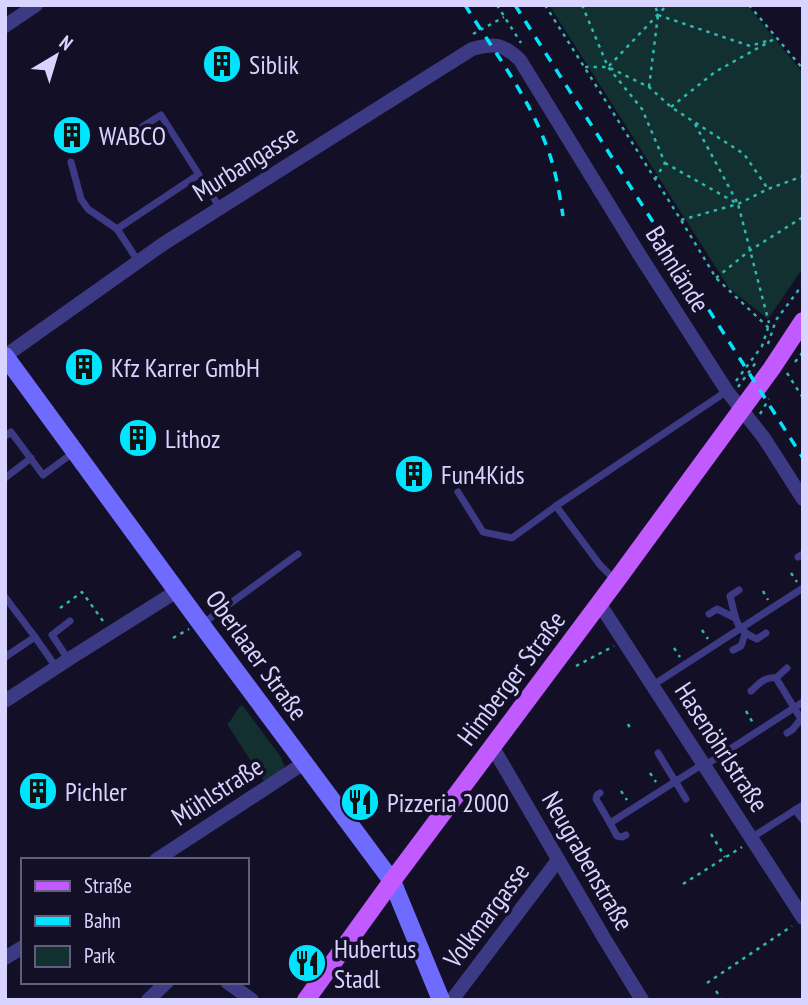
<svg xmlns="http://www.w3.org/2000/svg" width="808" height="1005" font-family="'PT Sans Narrow',sans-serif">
<rect width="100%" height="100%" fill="#130f26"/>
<g fill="#12302f">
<path d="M549,5H747L803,73V268L768,319L729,288Z"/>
<path d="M242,705L281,757L283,764H285L284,768L265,783L227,724C234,718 235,710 242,705Z"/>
</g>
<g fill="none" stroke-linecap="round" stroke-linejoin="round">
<g stroke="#2fb8b0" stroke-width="2.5" stroke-dasharray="3.5 5" stroke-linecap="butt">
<path d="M497,5L521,43"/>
<path d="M545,5L681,220L716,278L772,331"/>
<path d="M582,5L608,67L642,109L665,163L655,179"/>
<path d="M749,5L803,69"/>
<path d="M658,15L750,46L770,40"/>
<path d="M473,34L504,17"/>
<path d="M609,66L667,5"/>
<path d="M585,67H608L649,87L671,107L744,154L768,189"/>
<path d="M649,87L658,15L655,5"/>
<path d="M671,107L715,72L776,38"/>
<path d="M695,124L738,204"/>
<path d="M665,163L738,204L769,323"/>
<path d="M681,220L738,204L768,189L803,176"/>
<path d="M716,278L749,251L803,217"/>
<path d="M768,344L776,320L803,284"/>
<path d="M795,362L803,352"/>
<path d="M787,373L803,398"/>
<path d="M736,381L762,346L768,328"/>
<path d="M738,387L757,361"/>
<path d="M760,414L769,399"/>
<path d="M791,573L797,582"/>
<path d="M763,591L768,600"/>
<path d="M60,608L82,592L103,621"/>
<path d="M702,630L708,639"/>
<path d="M173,638L189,629"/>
<path d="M674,648L680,657"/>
<path d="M576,666L614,646"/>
<path d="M746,711L753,723"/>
<path d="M628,724L630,728"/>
<path d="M721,727L728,739"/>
<path d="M650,773L656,782"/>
<path d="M621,791L627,800"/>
<path d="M711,834L725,857"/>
<path d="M683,884L742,847"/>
<path d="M707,983L792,926"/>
<path d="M716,991L722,1000"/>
</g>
<g stroke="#3d3a85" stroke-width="7">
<path d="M137,130L161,115L220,208"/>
<path d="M71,162L81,199L88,209L117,229"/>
<path d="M138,261L117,229L198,175"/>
<path d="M5,436L11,432L43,475L74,452"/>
<path d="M5,478L31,458"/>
<path d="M458,492L483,532L512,538L556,506"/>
<path d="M798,557L803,554"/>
<path d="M614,579L600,565L556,506L727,391"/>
<path d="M739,590L730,596C736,618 734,630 757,639L766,633"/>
<path d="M5,597L35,637"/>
<path d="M709,614L717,609L735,618"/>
<path d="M202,624L298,554"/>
<path d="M733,650L741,646L745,634"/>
<path d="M5,657L35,637L56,667"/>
<path d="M68,659L52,635L70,621"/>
<path d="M787,668L776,678L801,719L803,720"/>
<path d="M653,685L803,588"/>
<path d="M751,691C759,684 765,676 776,678"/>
<path d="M787,733L792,730L801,719"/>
<path d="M658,753L686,799"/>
<path d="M704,766L803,702"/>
<path d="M600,793L597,795L596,799L610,823"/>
<path d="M795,810L803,820"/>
<path d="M626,835L622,837L617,836L610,823L703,764"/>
<path d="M751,838L803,805"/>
</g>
<g stroke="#3d3a85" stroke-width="14">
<path d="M5,26L36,5"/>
<path d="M5,356L163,244L472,49C494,43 502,43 520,60L639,254L727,391L764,438L803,499"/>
<path d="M599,603L803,918"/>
<path d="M5,701L69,659L177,591"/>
<path d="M492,746L604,938L642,1000"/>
<path d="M156,860L304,763"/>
<path d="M5,958L23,947"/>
<path d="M227,982L252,1000"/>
<path d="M148,1000L167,982"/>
<path d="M452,1000L558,860"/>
</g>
<path stroke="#6f6bff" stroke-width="18" d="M5,356L201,624L392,881L441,1000"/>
<path stroke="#c25bff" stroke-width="18" d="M306,1000L392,881L616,581L772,368L803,321"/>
<g stroke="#00e5ff" stroke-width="3.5" stroke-dasharray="10 9" stroke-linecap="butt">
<path d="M465,5C492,48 527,95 545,142C555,166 559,191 563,216"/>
<path d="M515,5L803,458"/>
</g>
</g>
<defs>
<g id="building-disc" transform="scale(2.0125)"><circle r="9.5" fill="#00e5ff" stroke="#130f26"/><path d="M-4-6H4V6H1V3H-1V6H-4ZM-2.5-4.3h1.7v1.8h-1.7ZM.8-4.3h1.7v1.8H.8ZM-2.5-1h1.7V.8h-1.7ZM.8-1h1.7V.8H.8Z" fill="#111"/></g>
<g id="restaurant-disc" transform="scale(2.0125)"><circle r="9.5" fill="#00e5ff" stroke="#130f26"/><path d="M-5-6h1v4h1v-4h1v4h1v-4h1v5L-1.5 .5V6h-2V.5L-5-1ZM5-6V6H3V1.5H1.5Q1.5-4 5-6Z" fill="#111"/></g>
</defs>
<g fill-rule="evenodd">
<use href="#building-disc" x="222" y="64"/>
<use href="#building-disc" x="72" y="135"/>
<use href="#building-disc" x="84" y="367"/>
<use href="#building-disc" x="138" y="438"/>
<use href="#building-disc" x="414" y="474"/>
<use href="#building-disc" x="38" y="791"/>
<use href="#restaurant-disc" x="360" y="802"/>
<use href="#restaurant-disc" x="307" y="963"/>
</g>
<g text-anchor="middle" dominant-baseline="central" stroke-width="7" stroke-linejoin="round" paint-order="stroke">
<g font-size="26" fill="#d9d4ff" stroke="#130f26" text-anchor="start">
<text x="249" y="64">Siblik</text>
<text x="99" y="135">WABCO</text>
<text x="111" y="367">Kfz Karrer GmbH</text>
<text x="165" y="438">Lithoz</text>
<text x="441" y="474">Fun4Kids</text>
<text x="65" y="791">Pichler</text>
<text x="387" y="802">Pizzeria 2000</text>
<text x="334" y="948">Hubertus<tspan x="334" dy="30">Stadl</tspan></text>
</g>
<g font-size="26" fill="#d9d4ff" stroke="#130f26">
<text transform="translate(245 163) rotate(-32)">Murbangasse</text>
<text transform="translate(678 269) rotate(58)">Bahnlände</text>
<text transform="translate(257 655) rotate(54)">Oberlaaer Straße</text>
<text transform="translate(511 678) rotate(-53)">Himberger Straße</text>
<text transform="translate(722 747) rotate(57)">Hasenöhrlstraße</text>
<text transform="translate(217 791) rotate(-33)">Mühlstraße</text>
<text transform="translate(588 861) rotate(60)">Neugrabenstraße</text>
<text transform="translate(486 915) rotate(-53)">Volkmargasse</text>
</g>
</g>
<rect width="808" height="1005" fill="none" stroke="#d9d4ff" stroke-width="14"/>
<rect x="21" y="858" width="228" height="126" fill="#130f26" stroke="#625e7d" stroke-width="2"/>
<rect x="35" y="881" width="35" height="10" fill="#c25bff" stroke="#625e7d" stroke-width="2"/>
<text x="84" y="893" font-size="21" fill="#d9d4ff">Straße</text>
<rect x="35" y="916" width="35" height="10" fill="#00e5ff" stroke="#625e7d" stroke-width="2"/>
<text x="84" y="928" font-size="21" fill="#d9d4ff">Bahn</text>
<rect x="35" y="946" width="35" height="21" fill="#12302f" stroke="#625e7d" stroke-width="2"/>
<text x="84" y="963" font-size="21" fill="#d9d4ff">Park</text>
<g transform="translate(56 56) rotate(38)" stroke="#130f26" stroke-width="5" paint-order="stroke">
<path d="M0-5L12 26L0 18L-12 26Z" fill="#d9d4ff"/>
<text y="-10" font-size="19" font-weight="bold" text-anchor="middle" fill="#d9d4ff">N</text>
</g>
</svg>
